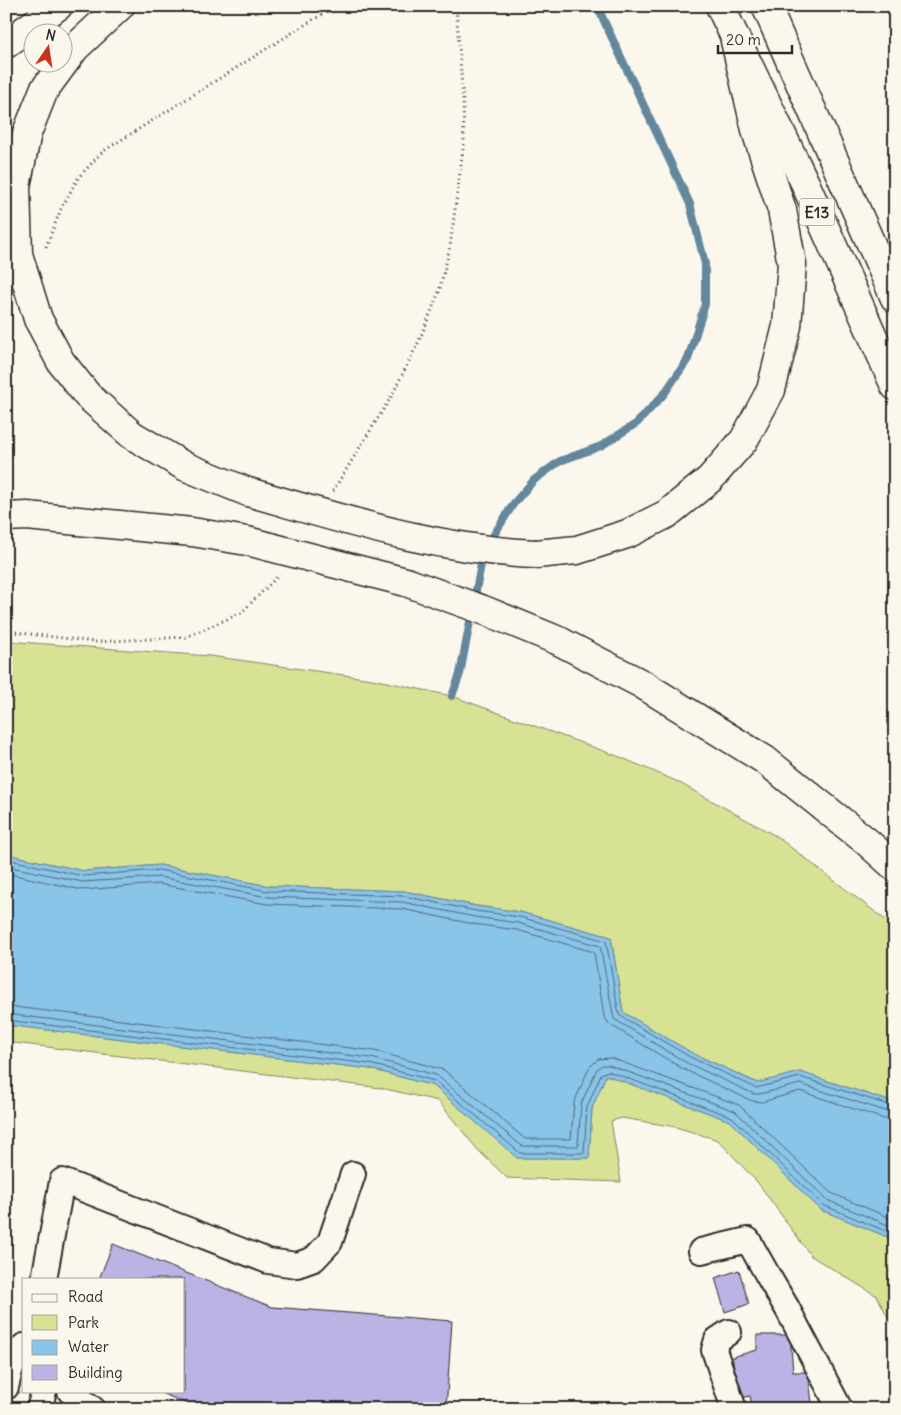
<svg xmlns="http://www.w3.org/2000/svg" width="901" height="1415" font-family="Delius,sans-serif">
<rect width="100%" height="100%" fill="#fbf7ec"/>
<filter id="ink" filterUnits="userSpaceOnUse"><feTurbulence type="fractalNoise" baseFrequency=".02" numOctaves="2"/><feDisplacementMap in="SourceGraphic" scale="10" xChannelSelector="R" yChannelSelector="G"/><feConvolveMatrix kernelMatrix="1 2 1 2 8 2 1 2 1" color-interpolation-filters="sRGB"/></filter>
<g filter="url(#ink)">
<g fill="#d7e295" stroke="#818660">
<path d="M6,641L210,656L372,679L452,696L620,757L676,781L776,836L887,921L895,929V1103L800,1072L758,1083L692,1053L623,1012L611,937L520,912L477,906L404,891L269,886L160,865L84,871L6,854Z"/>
<path d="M6,1025L370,1069L434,1086L518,1158H589L592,1108L606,1075L730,1121L821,1210L895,1240V1331L877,1296L811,1256L758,1183L718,1140L676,1127L622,1118L611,1121L621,1182L507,1178L477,1149L438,1101L381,1088L6,1042Z"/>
</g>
<path fill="#89c4e9" stroke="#63879d" d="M6,854L84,871L160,865L269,886L404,891L476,906L520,912L611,937L623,1012L692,1053L757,1083L800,1072L895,1103V1240L821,1210L730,1121L606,1075L592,1108L589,1158H517L434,1086L370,1069L6,1025Z"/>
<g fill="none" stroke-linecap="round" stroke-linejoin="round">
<g stroke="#516877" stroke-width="1">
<path d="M6,859L83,876L159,870L268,891L403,896L476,911L520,917L606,941L619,1015L690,1057L756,1088L800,1077L895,1107"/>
<path d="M6,866L83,882L159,877L268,897L402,902L475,917L518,923L600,946L614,1019L687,1063L754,1094H760L800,1084L895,1114"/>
<path d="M6,873L82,890L159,884L267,904L402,909L473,924L517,930L594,952L604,1016L609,1024L683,1069L752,1101L762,1102L800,1091L887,1120L895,1121"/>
<path d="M6,1006L375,1051L444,1070L525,1139H571L574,1103L589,1068L598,1059L611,1058L739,1105L831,1193L895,1220"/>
<path d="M6,1014L371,1058L436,1075L522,1146H578L581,1104L597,1069L602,1065H609L735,1111L827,1200L895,1228"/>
<path d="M6,1020L370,1064L435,1081L520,1153H584L587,1107L601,1074L608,1071L732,1117L823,1205L895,1235"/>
</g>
<g stroke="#63879d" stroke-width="8">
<path d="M488,544L514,503L534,480L560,461L601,446L637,423L664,394L688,359L705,304V264L690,204L597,6"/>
<path d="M452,696L460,674L483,554"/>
</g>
</g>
<g fill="#bab3e4" stroke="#2b2b2b">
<path d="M113,1244L272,1307L452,1321L446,1409H200L156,1391H184V1279H99Z"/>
<path d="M739,1270L749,1304L725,1312L715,1278Z"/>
<path d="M757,1335H790L793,1372H808L812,1403H826V1409H753L750,1396L741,1398L732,1357L757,1350Z"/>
</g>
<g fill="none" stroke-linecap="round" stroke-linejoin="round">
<g stroke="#2b2b2b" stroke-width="28">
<g id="street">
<path d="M701,1251L748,1240L771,1281L787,1308L840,1409"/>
<path d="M44,1279L62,1181L268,1261L297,1265L314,1259L330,1242L353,1174"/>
<path d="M729,1332L717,1340L714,1350L734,1409"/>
<path d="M6,1387L11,1367L24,1346"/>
<path d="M70,1391L93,1409"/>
<path d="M39,1409L44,1391"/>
</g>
</g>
<g stroke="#2b2b2b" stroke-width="31">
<g id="highway">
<path d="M120,6L75,48L44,90L27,133L16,186L18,254L38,319L61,362L88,396L132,435L184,466L248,492"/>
<path d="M720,6L805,183L895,386"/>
<path d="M766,6L895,298"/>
<path d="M6,44L58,6"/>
<path d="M6,517L27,516L192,532L247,541"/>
<path d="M536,554L577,550L627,534L667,514L710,479L744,440L771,390L787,326L792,264L782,210L757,134L735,41"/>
<path d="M559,641L642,684L765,760L866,841L895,867"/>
</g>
</g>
<g stroke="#2b2b2b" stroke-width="3" stroke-dasharray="1 4" stroke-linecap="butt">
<path d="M46,247L61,209L78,178L102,152L335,6"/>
<path d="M333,491L391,397L419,341L439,292L450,247L464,142L463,100L456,6"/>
<path d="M6,631L95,642L186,637L241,613L278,576"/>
</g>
<use href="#street" stroke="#fbf7ec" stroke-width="24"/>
<use href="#highway" stroke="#fbf7ec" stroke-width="28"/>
<g stroke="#2b2b2b" stroke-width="31" stroke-linecap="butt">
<g id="highway-bridge">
<path d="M248,492C343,519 436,550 536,554"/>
<path d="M247,541L406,582L486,611L559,641"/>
</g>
</g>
<use href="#highway-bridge" stroke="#fbf7ec" stroke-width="28"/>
</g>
</g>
<g text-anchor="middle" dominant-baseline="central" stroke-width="4" stroke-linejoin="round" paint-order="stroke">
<rect fill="#fbf7ec" stroke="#696865" stroke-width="1" x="799.5" y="198.5" width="35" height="27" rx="4"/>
<g font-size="16" font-weight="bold" fill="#2b2b2b">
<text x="817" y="212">E13</text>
</g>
</g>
<rect width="901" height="1415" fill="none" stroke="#fbf7ec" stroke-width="25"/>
<rect x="12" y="12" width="876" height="1390" fill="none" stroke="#2b2b2b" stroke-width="2" filter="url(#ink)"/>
<rect x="22" y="1278" width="162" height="115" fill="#fbf7ec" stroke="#a8a59f"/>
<rect x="32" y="1294" width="25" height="8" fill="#fbf7ec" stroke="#a8a59f"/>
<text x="68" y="1302" font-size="15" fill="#2b2b2b">Road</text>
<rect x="32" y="1315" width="25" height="15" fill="#d7e295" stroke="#a8a59f"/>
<text x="68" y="1328" font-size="15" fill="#2b2b2b">Park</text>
<rect x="32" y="1340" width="25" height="15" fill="#89c4e9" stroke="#a8a59f"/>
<text x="68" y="1352" font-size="15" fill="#2b2b2b">Water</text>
<rect x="32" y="1365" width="25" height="15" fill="#bab3e4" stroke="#a8a59f"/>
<text x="68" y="1378" font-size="15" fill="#2b2b2b">Building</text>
<g transform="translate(48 48) rotate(13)"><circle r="24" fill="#fbf7ec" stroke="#a8a59f"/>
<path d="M0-4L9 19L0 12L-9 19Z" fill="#c8321e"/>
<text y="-8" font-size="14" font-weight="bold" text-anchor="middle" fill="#2b2b2b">N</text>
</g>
<path d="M718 45v8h74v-8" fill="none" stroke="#2b2b2b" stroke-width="2.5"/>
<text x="726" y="45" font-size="15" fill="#2b2b2b" stroke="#fbf7ec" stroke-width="4" paint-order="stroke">20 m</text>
</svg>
